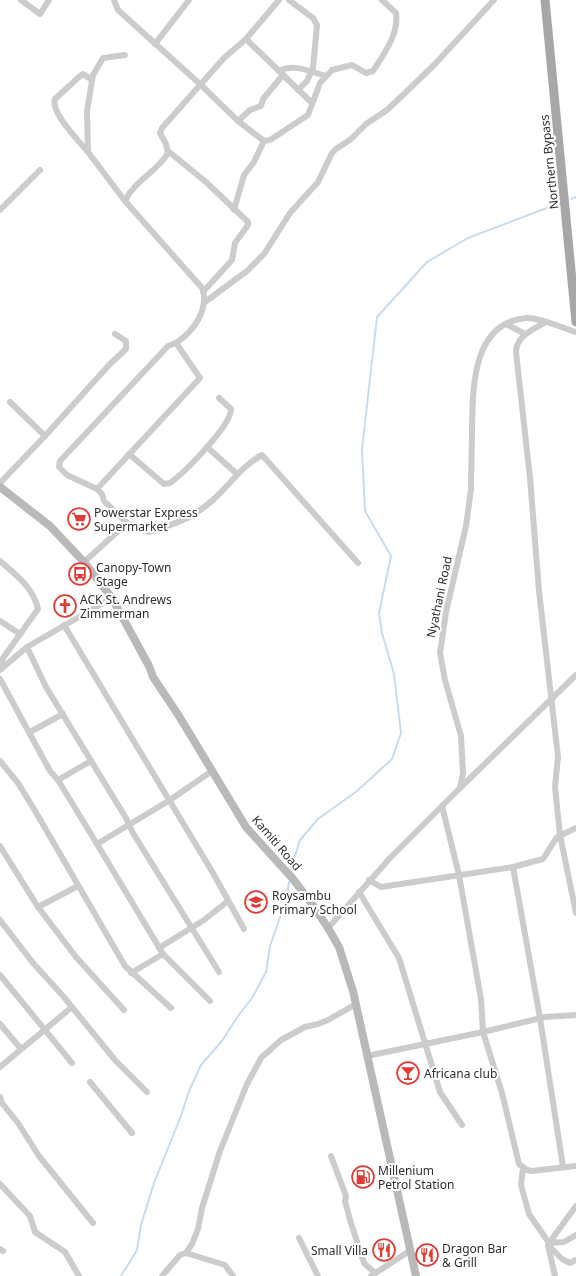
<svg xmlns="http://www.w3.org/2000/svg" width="576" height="1276" font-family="'Noto Sans',sans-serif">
<rect width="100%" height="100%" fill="#fff"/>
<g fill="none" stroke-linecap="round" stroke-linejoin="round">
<g stroke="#cadbeb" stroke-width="2">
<path d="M571,199L576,197"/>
<path d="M291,869L300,840L318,819L357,791L392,759L401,733L394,674L382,633L379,613L391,556L365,511L362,449L377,317L427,262L468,238L560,203"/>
<path d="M121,1276L137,1250L141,1225L154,1183L181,1116L189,1091L201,1065L222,1041L238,1016L252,998L266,972L270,946L286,900L289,882"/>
</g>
<g stroke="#ccc" stroke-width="6">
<path d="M21,0L40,14L49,0"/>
<path d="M114,0L118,10L201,85L238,121L264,141"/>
<path d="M289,0L313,18L317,25L313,68L307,81L298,90"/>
<path d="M246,39L312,103"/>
<path d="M155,44L189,0"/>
<path d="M125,55L103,58L93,75L87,111L88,152L125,201"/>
<path d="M279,71C294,63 311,72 326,76"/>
<path d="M238,121L250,110L261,106L263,99L283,75"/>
<path d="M168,151L206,182L248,222V225L235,243L232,260L203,292"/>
<path d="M88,152C79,141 50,112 55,99L80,76L83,74L92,80"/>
<path d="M0,210L40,170"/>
<path d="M234,210L244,175L254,162L264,141L270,140L308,115L320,83L332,70L352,65L366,73L373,71C384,54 399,34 396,13L382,0"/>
<path d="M205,302L247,271L264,254L290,213L318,182L332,153L336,149L351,139L366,124L387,110L404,94L434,65L494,0"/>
<path d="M546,322C534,329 516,336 516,352L530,478L539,591L558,757L555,787L560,835L576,913"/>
<path d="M506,324L525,334"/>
<path d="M10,402L45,436"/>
<path d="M207,447L237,474"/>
<path d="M129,454L164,484L170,483C184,473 231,426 231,409L219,398"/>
<path d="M0,483L45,436L109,365L126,349V341L115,334"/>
<path d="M97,489L67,475L59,467L60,461L168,346L176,343"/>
<path d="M127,523L148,532L153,531C179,522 194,518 215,498C230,484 243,465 262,455L358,563"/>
<path d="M0,561C16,575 33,587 38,609L3,658L1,669"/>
<path d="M84,562L127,523L104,501L102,494L97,489L200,378L176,343C194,331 208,311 203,289L125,201C134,181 157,172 168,153L166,144L160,133L162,128L224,58L246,39L279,0"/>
<path d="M0,621L20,634"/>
<path d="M64,625L213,873L244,929"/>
<path d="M27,647L46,687L126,818L133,833L219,972"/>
<path d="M0,670L27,647L112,598"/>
<path d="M0,679L50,771L58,780L97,844L170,800L212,771"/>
<path d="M30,732L63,714"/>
<path d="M0,761L18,783L34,809L125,966L171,1008"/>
<path d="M58,780L91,761"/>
<path d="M460,788L576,675"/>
<path d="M442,806L459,875L481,999L483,1032L502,1093L519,1164L527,1170L532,1171L576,1166"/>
<path d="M97,844L163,954L210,1001"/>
<path d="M0,846L38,907L76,957L124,1010"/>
<path d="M513,867L540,1018L563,1167"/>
<path d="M369,880L381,887L513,867L543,859L557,837L576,828"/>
<path d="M359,892L399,958L440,1092L462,1125"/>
<path d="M38,907L78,886"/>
<path d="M0,920L33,963L63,996L115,1060L147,1092"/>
<path d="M328,928L390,858L460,788L463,773L461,736L445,680L440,653L446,612L466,526L471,489C471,468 472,448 472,427C473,388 472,323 526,318C540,317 561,328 576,332"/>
<path d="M159,948L204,920L228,901"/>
<path d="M131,973L163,954"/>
<path d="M0,975L72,1063"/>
<path d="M0,1024L21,1049"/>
<path d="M367,1056L483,1032L545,1017L576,1015"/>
<path d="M0,1067L72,1007"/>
<path d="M90,1082L132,1133"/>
<path d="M0,1097L2,1103L18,1123L39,1156L93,1223"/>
<path d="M331,1156L346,1196L345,1201L350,1220L364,1263L375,1273"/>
<path d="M523,1168L521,1185L529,1214L549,1243L548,1245L562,1259L570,1263L576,1260"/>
<path d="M0,1184L30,1216L35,1232L65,1252L79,1276"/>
<path d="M299,1238L318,1276"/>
<path d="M549,1243L576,1206"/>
<path d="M549,1243L564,1242L576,1235"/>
<path d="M548,1245L555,1276"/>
<path d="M0,1249L3,1251"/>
<path d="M186,1253L225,1265L233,1276"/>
<path d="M162,1276L180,1255L186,1253L192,1244L198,1229L202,1208L220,1151L247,1084L261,1058L281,1040L305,1027L318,1024L328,1020L356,1004"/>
<path d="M371,1276L411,1250"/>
</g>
<path stroke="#b9b9b9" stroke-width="8" d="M0,487L50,526L84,562L112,598L149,666L153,677L179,716L246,827L293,879L312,904L328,928L339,947L353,991L416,1276"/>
<path stroke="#a7a7a7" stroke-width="9" d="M545,0L576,322"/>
</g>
<defs>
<g id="supermarket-ring" transform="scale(1.15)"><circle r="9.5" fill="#fff" stroke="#e13b36" stroke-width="1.5"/><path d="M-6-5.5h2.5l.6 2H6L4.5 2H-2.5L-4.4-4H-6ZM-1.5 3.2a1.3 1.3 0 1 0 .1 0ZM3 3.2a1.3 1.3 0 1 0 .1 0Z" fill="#e13b36"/></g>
<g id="bus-ring" transform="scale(1.15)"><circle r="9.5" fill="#fff" stroke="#e13b36" stroke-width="1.5"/><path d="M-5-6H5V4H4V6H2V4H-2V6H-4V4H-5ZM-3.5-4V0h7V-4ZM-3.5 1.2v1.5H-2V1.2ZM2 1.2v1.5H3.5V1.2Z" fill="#e13b36"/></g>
<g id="church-ring" transform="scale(1.15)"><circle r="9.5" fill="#fff" stroke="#e13b36" stroke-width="1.5"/><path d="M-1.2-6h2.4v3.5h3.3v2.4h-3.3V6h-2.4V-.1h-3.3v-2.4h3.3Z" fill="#e13b36"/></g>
<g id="school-ring" transform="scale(1.15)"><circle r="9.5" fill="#fff" stroke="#e13b36" stroke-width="1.5"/><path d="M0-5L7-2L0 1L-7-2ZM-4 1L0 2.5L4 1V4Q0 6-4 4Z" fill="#e13b36"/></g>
<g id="bar-ring" transform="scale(1.15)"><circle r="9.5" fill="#fff" stroke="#e13b36" stroke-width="1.5"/><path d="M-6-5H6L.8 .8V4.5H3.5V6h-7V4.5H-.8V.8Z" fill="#e13b36"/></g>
<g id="fuel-ring" transform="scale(1.15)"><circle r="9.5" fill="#fff" stroke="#e13b36" stroke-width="1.5"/><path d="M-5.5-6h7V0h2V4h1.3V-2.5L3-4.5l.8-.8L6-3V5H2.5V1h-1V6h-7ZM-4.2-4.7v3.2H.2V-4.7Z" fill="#e13b36"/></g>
<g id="restaurant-ring" transform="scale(1.15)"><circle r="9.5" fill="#fff" stroke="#e13b36" stroke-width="1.5"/><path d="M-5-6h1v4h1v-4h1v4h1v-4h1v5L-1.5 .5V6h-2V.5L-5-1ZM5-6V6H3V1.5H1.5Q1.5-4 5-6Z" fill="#e13b36"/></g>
</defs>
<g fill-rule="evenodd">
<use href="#supermarket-ring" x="79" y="519"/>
<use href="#bus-ring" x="80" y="574"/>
<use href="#church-ring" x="65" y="606"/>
<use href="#school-ring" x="256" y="902"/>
<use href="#bar-ring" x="408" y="1073"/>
<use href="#fuel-ring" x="363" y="1177"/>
<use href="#restaurant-ring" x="384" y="1250"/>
<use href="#restaurant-ring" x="427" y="1255"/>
</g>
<g text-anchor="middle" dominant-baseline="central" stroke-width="4" stroke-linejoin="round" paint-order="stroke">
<g font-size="12" fill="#2f2f2f" stroke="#fff">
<text transform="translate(549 162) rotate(-96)">Northern Bypass</text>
<text transform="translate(439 597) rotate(-78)">Nyathani Road</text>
<text transform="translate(277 843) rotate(49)">Kamiti Road</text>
</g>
<g font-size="12" fill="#2f2f2f" stroke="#fff" text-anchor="start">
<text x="94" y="512">Powerstar Express<tspan x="94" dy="14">Supermarket</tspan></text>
<text x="96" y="567">Canopy-Town<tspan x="96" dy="14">Stage</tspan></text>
<text x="80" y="599">ACK St. Andrews<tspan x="80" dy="14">Zimmerman</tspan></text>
<text x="272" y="895">Roysambu<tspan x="272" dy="14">Primary School</tspan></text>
<text x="424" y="1073">Africana club</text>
<text x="378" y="1170">Millenium<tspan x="378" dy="14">Petrol Station</tspan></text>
<text x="442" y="1248">Dragon Bar<tspan x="442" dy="14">&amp; Grill</tspan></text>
<text x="368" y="1250" text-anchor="end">Small Villa</text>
</g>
</g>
</svg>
